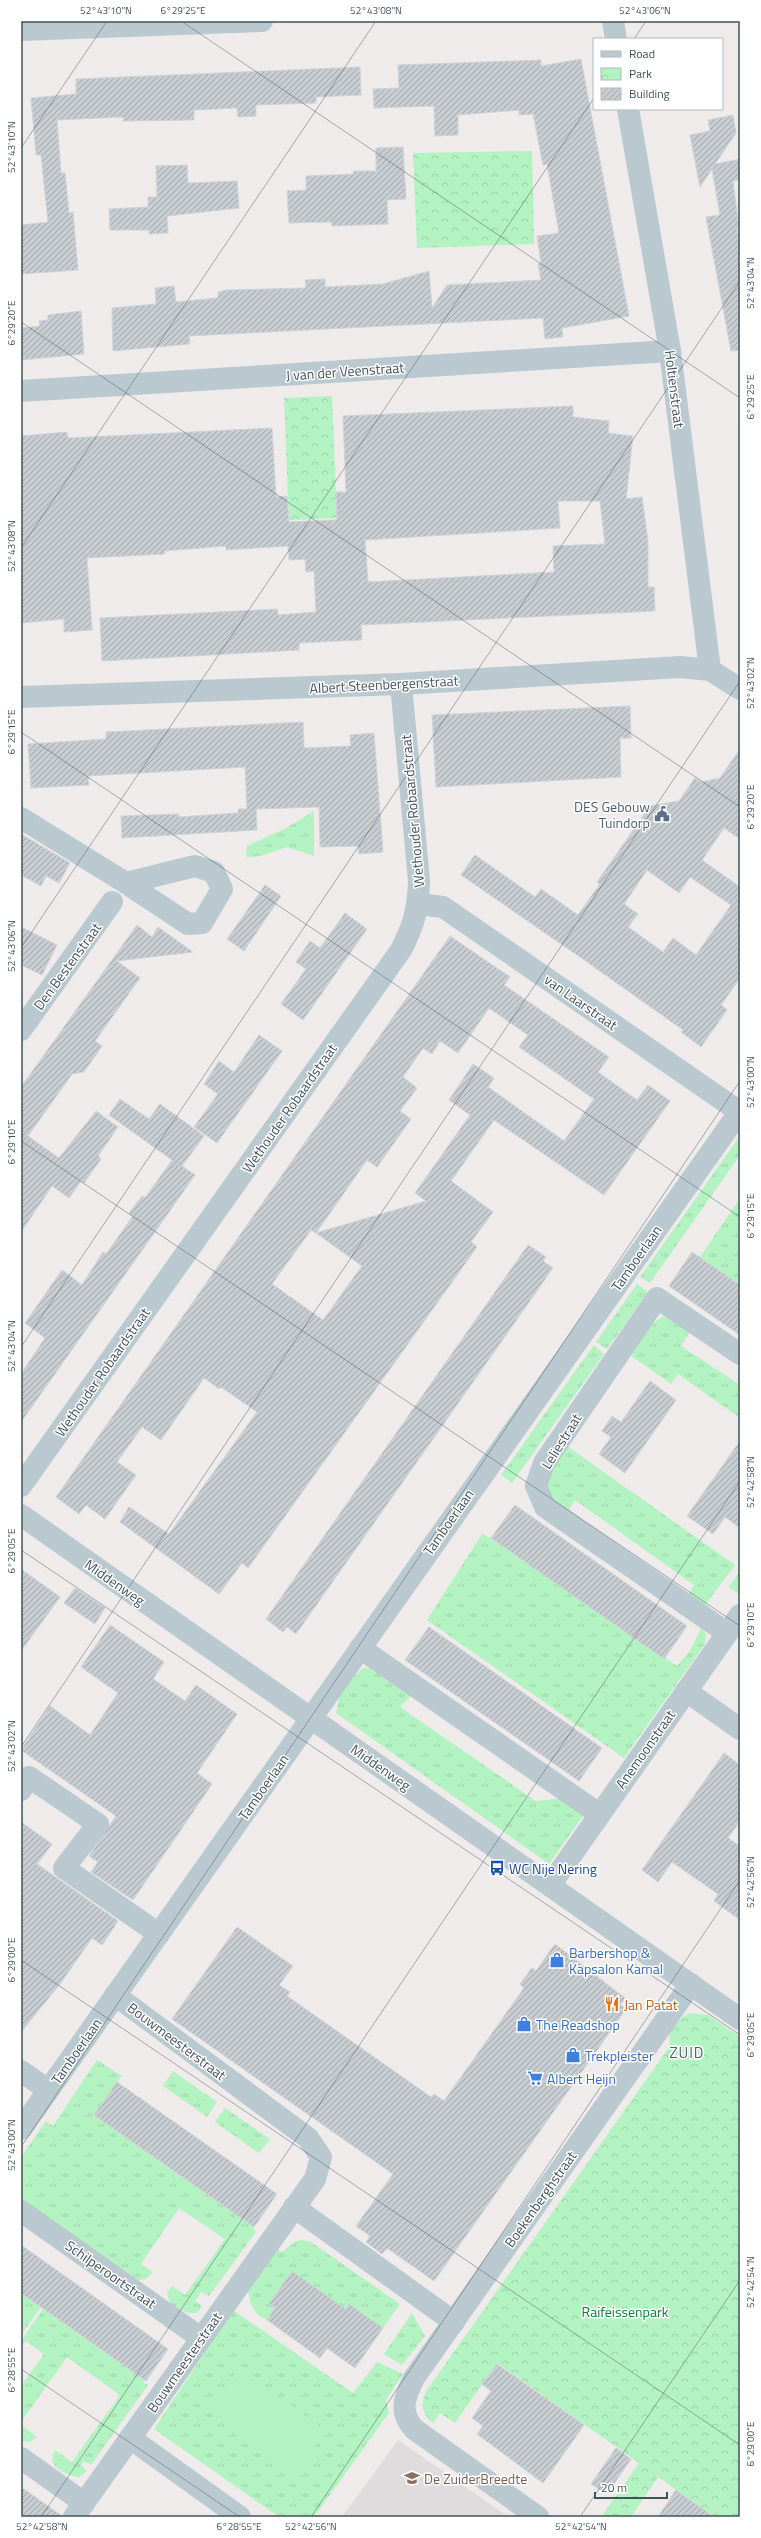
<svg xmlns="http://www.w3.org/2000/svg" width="761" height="2538" font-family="'Titillium Web',sans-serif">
<defs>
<pattern id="grass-tufts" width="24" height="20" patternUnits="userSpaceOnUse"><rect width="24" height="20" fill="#b3f2c1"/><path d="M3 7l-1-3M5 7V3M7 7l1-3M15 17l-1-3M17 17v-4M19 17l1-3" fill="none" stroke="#9bd1a8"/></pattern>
<pattern id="park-crowns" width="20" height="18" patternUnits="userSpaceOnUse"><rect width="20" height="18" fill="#b3f2c1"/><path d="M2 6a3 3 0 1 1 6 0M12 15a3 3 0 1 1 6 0" fill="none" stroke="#9bd1a8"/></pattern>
<pattern id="building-hatch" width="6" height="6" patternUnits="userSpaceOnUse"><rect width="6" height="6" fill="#c7ccd1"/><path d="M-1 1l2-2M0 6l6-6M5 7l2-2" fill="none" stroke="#a3a8ad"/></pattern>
</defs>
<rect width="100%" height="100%" fill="#efebeb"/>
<path fill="#e0dcde" d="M398,2440L509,2517H342Z"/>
<g fill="url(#grass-tufts)">
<path d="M314,811V856L287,847L261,856L246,857L247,846L286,828Z"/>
<path d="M740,1136V1155L650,1283L640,1277Z"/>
<path d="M740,1198V1286L700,1257Z"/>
<path d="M637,1284L648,1292L607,1349L596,1342Z"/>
<path d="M662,1317L673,1318L690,1331L681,1346L740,1385V1418L678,1374L671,1384L630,1355L652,1324Z"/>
<path d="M594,1345L604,1354L512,1483L501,1475Z"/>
<path d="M567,1446L735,1565L702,1609L686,1598L694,1585L575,1500L566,1514L548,1497L545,1477Z"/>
<path d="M482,1534L491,1538L677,1666L690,1651L702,1626L706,1635L705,1644L624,1758L427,1620Z"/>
<path d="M740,1571V1592L739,1594L729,1587Z"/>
<path d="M363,1668H376L411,1696L400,1707L536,1801L563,1798L585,1813L549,1864L336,1713L341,1689Z"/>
<path d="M97,2060L122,2076L93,2117L95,2116L252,2226L256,2232L209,2296L201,2292L195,2301L202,2306L197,2313H188L171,2306L167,2293L172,2286L185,2295L225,2239L179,2208L141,2264L153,2272L146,2279L138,2280L21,2199V2157L46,2121L53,2126Z"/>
<path d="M173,2071L217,2102L207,2117L163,2086Z"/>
<path d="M225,2108L270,2139L259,2153L215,2122Z"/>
<path d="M303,2240L311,2242L400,2304L383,2328L349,2304L345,2309L292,2271L269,2304L275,2308L267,2320C252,2313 249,2302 248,2287L276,2249L282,2252L296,2241Z"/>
<path d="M21,2293L41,2307L21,2335Z"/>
<path d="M43,2309L144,2380L143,2382L148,2385L91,2465L84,2461L81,2465L87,2471L79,2477C65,2475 45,2466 55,2450L72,2462L120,2395L67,2357L21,2422V2386L44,2354L26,2341L22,2346L21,2341Z"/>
<path d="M233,2310L353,2393L377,2362L403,2374L386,2400L389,2413L314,2517H279L154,2429Z"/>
<path d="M412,2313L425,2336L402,2365L384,2354Z"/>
<path d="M21,2425L37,2437L30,2442L21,2441Z"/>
</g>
<g fill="url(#park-crowns)">
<path d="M532,151L534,244L417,248L413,153Z"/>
<path d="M332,396L337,518L289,520L284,398Z"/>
<path d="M689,2013L708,2015L740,2037V2517H715L658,2477L631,2517H601L639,2463L497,2363L455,2423L440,2413L433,2423C421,2413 420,2403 427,2390L670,2046L669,2034L680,2019Z"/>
</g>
<path fill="#b3f2c1" d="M240,2368L326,2431L294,2475L208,2412Z"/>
<g fill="url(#building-hatch)" stroke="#ced3d8" fill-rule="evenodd">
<path d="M581,59L629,316L562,328L563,337L545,339L543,318L189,336L190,344L113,351L112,308L156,304L155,288L174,286L176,302L218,298V292L227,290L306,288L305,280L325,279V287L383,284L429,271L432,308L447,285L541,280L538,264L541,263L537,236L559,233L547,164L543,165L533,114L519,115V110L458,115V135L435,136L434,106L374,108L373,89L399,88L398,65L541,60V66Z"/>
<path d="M360,67L361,95L316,97V103L256,105V116L238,117L237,108L194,110V120L123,121V117L57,120L61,173H65L69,213L73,212L78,270L21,274V225L48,222L41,155H36L31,98L76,94V79Z"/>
<path d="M733,115L736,133L715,164L740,159V180L733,181L739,228L737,229L740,244V350L731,351L706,217L720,215L712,169L700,187L690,135L710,131L708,120Z"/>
<path d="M403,147L406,199L387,200L388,224L332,226L331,222L289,223L287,191L306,190V176L354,174L353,171H376V148Z"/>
<path d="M187,165L188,183L237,181L239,208L167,216L168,233L149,234V230H110L109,209L148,207V197H157L156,166Z"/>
<path d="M81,311L84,354L21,360V328L40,326L39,321L48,320V315Z"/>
<path d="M573,406V417L609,421L608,433L633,436L626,499L642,497L648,541V587H654L655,611L361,625L362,640L299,643V650L102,661L100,618L277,609L278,615L316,612L314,571L306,572L305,559L289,560L288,546L226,550V546L165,551V554L87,558L92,630L64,632V619L21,623V436L67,432L68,438L272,428L276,497L287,496L289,522L337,520L336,492H346L343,416ZM558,501H600L605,544L553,546L554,572L368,582L365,540L560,528Z"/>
<path d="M630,706L631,738H620L621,777L436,787L432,715Z"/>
<path d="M303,722L304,748L351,746L350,735L374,733L383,852L359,854L358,846L320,847L319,807L256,809L257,830L122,838L121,816L179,814V817L208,815L238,813V809H247L245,767L88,776L89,785L31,788L28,744L106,739V732Z"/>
<path d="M740,749V839L724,828L702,860L740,887V978L721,1005L727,1010L701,1047L681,1032L683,1030L580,957L461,875L475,855L535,897L541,889L578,915L600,884L597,882L650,806L679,801L695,778L701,782L720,778ZM647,870L679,893L690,877L731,905L696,955L673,938L663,952L628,927L638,914L624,904Z"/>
<path d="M21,834L70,863L59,883L46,876L41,886L21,875Z"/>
<path d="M265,885L281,896L244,951L227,939Z"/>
<path d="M345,913L367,929L303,1020L281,1004L306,969L296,962L310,941L320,948Z"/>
<path d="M137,925L152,937L158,927L193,952L117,961L140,978L95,1041L102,1046L84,1072L72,1074L28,1136L59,1158L96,1111L118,1127L98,1156L101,1159L84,1183L81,1181L69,1198L52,1186L21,1232V1087Z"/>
<path d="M21,927L57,945L42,975L21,965Z"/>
<path d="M450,936L510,977L504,985L609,1057L598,1072L637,1100L648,1085L670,1101L604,1195L494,1120L451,1181L493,1212L471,1242L477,1247L248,1568L242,1563L219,1594L120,1522L129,1507L169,1534L257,1412L221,1387L219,1389L204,1378L161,1440L142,1427L117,1462L136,1475L105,1519L86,1505L79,1514L56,1497ZM489,1008L528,1035L519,1047L594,1099L564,1141L488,1087L494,1078L473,1064L449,1100L470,1115L415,1193L426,1201L316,1233L362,1266L323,1320L272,1284L311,1230L316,1233L367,1160L377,1167L411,1119L400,1111L417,1088L403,1077L423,1048L432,1054L440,1041L458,1053Z"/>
<path d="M259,1035L282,1051L217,1143L194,1127L218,1094L204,1084L219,1061L234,1072Z"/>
<path d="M120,1099L149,1119L160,1104L204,1136L182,1166L195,1175L21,1422V1374L45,1338L25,1323L62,1270L82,1285L103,1252L106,1254L133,1216L129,1213L142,1196L145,1198L172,1160L109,1115Z"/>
<path d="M528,1245L546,1257L543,1261L553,1268L296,1634L287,1627L283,1632L266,1619Z"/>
<path d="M692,1252L740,1285V1335L669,1286Z"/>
<path d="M650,1381L676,1400L625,1473L599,1454L611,1437L602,1431L612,1416L621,1422Z"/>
<path d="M740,1441V1528L725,1517L713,1534L687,1516Z"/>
<path d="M515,1505L687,1626L664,1659L491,1538Z"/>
<path d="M21,1569L60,1597L21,1651Z"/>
<path d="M75,1588L105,1608L95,1624L64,1603Z"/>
<path d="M110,1625L164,1662L153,1679L185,1701L196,1685L237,1714L197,1773L212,1784L133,1900L91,1872L98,1862L89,1856L116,1816L21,1750L50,1706L90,1735L118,1693L81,1667Z"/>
<path d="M429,1627L602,1748L579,1781L405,1660Z"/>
<path d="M724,1753L740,1765V1821L728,1838L740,1846V1920L714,1901L718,1894L672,1862L658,1882L642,1870Z"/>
<path d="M21,1822L52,1844L37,1864L118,1921L102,1945L92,1938L60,1984L21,2032Z"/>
<path d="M237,1927L293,1966L279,1985L290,1992L287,1996L431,2097L434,2094L444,2101L524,1988L520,1984L532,1968L536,1971L555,1944L625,1998L620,2005L626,2009L434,2281L387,2248L382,2254L366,2242L370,2236L356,2226L393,2174L172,2019Z"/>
<path d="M117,2082L277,2194L254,2227L94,2115Z"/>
<path d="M21,2245L168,2349L146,2381L21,2293Z"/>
<path d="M292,2271L345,2309L349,2304L383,2328L355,2368L327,2348L320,2358L267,2320L275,2308L269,2304Z"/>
<path d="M497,2364L584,2425L543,2483L477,2434L483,2426L472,2418L491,2391L482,2384Z"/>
<path d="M616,2448L631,2459L607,2494L591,2484Z"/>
<path d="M21,2487L62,2516V2517H21Z"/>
<path d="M676,2490L714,2517H658Z"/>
</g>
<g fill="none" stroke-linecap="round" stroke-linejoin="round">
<g stroke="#bac9d0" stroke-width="22">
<path d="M613,21L616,39"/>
<path d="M628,109L670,351L710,670"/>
<path d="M21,391L670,351"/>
<path d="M21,697L401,684L680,667L710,670L740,689"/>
<path d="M21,818L126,883L188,924L202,923L222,889L214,872L195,866L126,883"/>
<path d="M418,904L443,907L740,1112"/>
<path d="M21,1030L112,902"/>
<path d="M21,1486L401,950C414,925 418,909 419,881L401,684"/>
<path d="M21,1515L740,2019"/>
<path d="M727,1633L545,1507L536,1486L544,1463L657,1298L740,1354"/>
<path d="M360,1648L599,1814"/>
<path d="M686,1691L740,1729"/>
<path d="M21,1790L29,1777L98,1824L64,1868L159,1934"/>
<path d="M551,1884L740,1615"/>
<path d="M21,2071L48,2090"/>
<path d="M21,2129L740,1111"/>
<path d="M294,2207L454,2322"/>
<path d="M21,2211L201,2338"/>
<path d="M130,2438L240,2517"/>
<path d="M21,2458L84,2503"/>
<path d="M74,2517L315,2179L321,2157L308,2138L115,1995"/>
<path d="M538,2517L414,2429C398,2411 405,2397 414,2378L691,1984"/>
</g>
<path stroke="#bac9d0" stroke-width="22" d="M21,30L262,21"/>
</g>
<path fill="none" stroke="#42535a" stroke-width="1" stroke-opacity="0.45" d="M181,21L740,398M634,39L646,21M21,148L107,21M21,322L740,807M21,548L376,21M21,732L740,1217M21,948L594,98M21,1141L740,1626M21,1347L740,281M21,1550L740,2035M21,1747L740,681M21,1960L740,2445M21,2147L740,1081M21,2369L240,2517M41,2517L740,1481M311,2517L740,1880M580,2517L740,2280"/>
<defs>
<g id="civic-bare" transform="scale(1.2)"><path d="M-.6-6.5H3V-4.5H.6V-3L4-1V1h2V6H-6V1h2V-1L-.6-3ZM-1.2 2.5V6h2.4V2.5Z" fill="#5c6f8a" stroke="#fff" stroke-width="2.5" paint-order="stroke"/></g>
<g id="bus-bare" transform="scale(1.2)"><path d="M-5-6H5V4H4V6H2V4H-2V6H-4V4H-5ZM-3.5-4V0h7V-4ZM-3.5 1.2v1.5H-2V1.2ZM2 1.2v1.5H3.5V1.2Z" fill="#1a4fb4" stroke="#fff" stroke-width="2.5" paint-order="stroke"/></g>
<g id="shop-bare" transform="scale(1.2)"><path d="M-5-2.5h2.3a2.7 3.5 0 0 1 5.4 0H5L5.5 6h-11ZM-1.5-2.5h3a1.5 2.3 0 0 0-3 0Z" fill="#3f7fe0" stroke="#fff" stroke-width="2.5" paint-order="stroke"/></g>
<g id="restaurant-bare" transform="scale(1.2)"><path d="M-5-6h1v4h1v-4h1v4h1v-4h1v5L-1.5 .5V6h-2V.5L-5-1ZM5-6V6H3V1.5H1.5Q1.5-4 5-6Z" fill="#e8710a" stroke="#fff" stroke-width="2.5" paint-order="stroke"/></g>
<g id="supermarket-bare" transform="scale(1.2)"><path d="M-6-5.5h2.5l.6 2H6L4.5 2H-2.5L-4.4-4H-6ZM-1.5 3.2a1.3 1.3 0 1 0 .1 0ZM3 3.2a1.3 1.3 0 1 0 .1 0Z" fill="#3f7fe0" stroke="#fff" stroke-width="2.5" paint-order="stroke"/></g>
<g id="school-bare" transform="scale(1.2)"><path d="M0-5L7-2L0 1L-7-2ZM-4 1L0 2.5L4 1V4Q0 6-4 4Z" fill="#8d6e63" stroke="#fff" stroke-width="2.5" paint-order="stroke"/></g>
</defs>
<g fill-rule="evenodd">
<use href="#civic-bare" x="662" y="814"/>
<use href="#bus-bare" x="497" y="1868"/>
<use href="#shop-bare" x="557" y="1960"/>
<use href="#restaurant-bare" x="612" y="2004"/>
<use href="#shop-bare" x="524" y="2024"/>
<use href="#shop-bare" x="573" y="2055"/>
<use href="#supermarket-bare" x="535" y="2078"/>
<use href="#school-bare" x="412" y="2478"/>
</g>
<g text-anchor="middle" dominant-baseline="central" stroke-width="3" stroke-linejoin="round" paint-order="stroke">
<g font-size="14" fill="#42535a" stroke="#fff">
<text transform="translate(345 371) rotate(-4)">J van der Veenstraat</text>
<text transform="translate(675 389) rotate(83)">Holtienstraat</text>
<text transform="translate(384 684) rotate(-3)">Albert Steenbergenstraat</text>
<text transform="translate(412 811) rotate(-95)">Wethouder Robaardstraat</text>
<text transform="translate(67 966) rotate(-54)">Den Bestenstraat</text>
<text transform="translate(581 1002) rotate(35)">van Laarstraat</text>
<text transform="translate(289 1108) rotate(-55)">Wethouder Robaardstraat</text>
<text transform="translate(636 1258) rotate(-55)">Tamboerlaan</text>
<text transform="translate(102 1372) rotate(-55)">Wethouder Robaardstraat</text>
<text transform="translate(561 1441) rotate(-58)">Leliestraat</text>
<text transform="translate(448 1522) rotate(-55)">Tamboerlaan</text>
<text transform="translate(115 1582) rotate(35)">Middenweg</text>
<text transform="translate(645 1749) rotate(-55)">Anemoonstraat</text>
<text transform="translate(381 1767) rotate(35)">Middenweg</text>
<text transform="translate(263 1787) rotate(-55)">Tamboerlaan</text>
<text transform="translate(177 2041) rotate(37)">Bouwmeesterstraat</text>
<text transform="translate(76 2051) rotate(-55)">Tamboerlaan</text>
<text transform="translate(540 2199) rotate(-55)">Boekenberghstraat</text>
<text transform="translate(111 2274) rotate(35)">Schilperoortstraat</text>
<text transform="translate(184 2362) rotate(-55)">Bouwmeesterstraat</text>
</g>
<g font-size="14" fill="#4e5e75" stroke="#fff" text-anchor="end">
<text x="650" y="806">DES Gebouw<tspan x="650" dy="16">Tuindorp</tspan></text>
</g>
<g font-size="14" fill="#164399" stroke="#fff" text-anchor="start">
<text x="509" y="1868">WC Nije Nering</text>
</g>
<g font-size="14" fill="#366cbe" stroke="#fff" text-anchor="start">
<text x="569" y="1952">Barbershop &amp;<tspan x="569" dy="16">Kapsalon Kamal</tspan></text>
<text x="536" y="2024">The Readshop</text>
<text x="585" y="2055">Trekpleister</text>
<text x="547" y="2078">Albert Heijn</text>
</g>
<g font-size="14" fill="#c56008" stroke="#fff" text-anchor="start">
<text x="624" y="2004">Jan Patat</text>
</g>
<g font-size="14" fill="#0d8135" stroke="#fff">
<text x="625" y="2311">Raifeissenpark</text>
</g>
<g font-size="14" fill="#785e54" stroke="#fff" text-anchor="start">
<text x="424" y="2478">De ZuiderBreedte</text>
</g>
<g font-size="15" letter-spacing="1" fill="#575d61" stroke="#fff">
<text x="687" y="2052">ZUID</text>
</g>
</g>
<rect width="761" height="2538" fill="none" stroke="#ffffff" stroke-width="44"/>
<rect x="593" y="38" width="130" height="72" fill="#ffffff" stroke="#b3babd"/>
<rect x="601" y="51" width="20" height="6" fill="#bac9d0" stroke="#b3babd"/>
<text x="629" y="58" font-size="12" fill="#42535a">Road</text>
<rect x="601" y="68" width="20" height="12" fill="url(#park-crowns)" stroke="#b3babd"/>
<text x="629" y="78" font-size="12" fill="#42535a">Park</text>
<rect x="601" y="88" width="20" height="12" fill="url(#building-hatch)" stroke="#b3babd"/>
<text x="629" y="98" font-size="12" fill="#42535a">Building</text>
<path d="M595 2492v6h72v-6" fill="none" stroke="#42535a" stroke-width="2"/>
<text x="601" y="2492" font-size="12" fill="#42535a" stroke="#ffffff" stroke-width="3" paint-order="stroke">20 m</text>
<rect x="22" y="22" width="717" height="2494" fill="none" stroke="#42535a" stroke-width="1.5"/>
<g font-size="10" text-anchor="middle" fill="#42535a">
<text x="106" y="14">52°43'10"N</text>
<text x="183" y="14">6°29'25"E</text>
<text x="376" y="14">52°43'08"N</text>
<text x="645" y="14">52°43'06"N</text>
<text transform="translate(11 147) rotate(-90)" y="4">52°43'10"N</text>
<text transform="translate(750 283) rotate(-90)" y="4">52°43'04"N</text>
<text transform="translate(11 323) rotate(-90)" y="4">6°29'20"E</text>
<text transform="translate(750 397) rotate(-90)" y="4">6°29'25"E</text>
<text transform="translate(11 546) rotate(-90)" y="4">52°43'08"N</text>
<text transform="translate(750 683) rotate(-90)" y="4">52°43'02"N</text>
<text transform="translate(11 732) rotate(-90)" y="4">6°29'15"E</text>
<text transform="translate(750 807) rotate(-90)" y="4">6°29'20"E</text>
<text transform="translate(11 946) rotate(-90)" y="4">52°43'06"N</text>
<text transform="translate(750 1082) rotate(-90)" y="4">52°43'00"N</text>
<text transform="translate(11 1142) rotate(-90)" y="4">6°29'10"E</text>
<text transform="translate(750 1216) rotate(-90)" y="4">6°29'15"E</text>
<text transform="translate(11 1346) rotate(-90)" y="4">52°43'04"N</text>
<text transform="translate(750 1482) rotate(-90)" y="4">52°42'58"N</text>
<text transform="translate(11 1551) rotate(-90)" y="4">6°29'05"E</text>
<text transform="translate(750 1625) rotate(-90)" y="4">6°29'10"E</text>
<text transform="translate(11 1746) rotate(-90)" y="4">52°43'02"N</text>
<text transform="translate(750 1882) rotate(-90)" y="4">52°42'56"N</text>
<text transform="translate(11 1960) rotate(-90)" y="4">6°29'00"E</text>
<text transform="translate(750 2035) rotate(-90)" y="4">6°29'05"E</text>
<text transform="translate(11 2145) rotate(-90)" y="4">52°43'00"N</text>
<text transform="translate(750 2282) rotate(-90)" y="4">52°42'54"N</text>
<text transform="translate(11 2370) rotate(-90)" y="4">6°28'55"E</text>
<text transform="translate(750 2444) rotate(-90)" y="4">6°29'00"E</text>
<text x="42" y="2530">52°42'58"N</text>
<text x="239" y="2530">6°28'55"E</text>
<text x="311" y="2530">52°42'56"N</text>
<text x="581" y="2530">52°42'54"N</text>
</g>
</svg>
